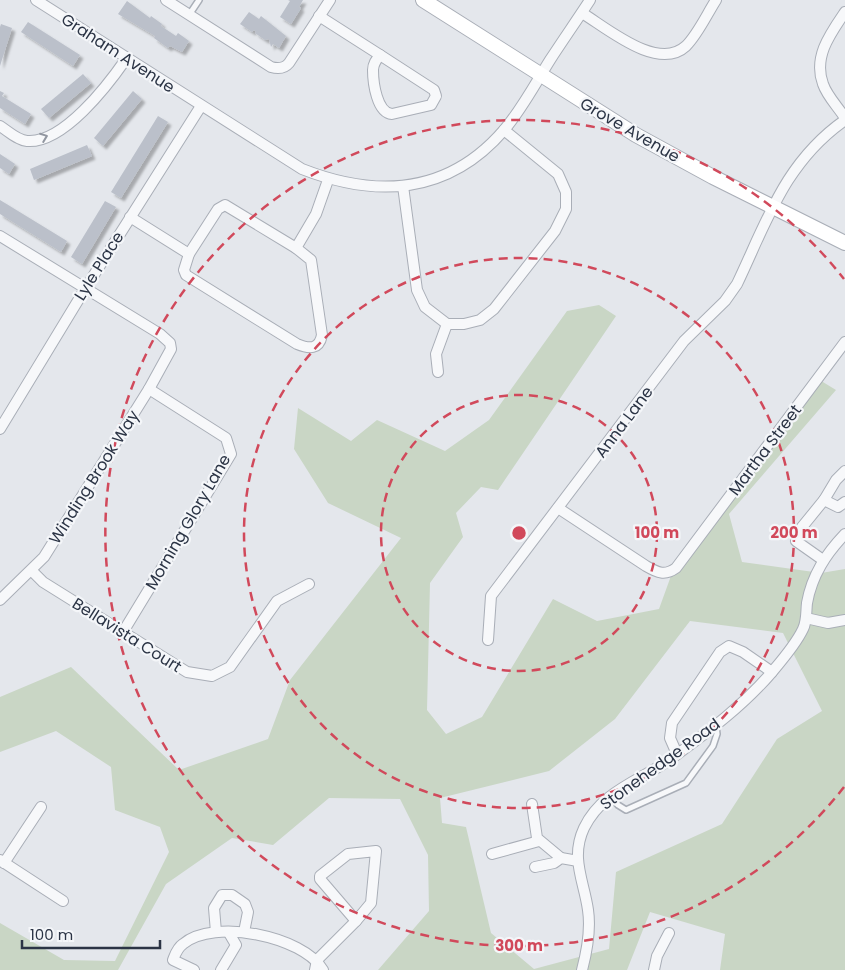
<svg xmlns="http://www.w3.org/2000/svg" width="845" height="970" font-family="Poppins,sans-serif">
<defs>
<filter id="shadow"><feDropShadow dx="3.5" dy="3.5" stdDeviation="1" flood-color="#0004"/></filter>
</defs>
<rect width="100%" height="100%" fill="#e4e7ec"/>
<path fill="#c9d6c5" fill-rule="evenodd" d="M599,305L616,316L498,490L481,487L456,513L463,537L430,583L427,710L446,734L482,717L553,599L597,621L659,609L676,562L818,379L836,390L729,514L742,562L821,573L845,569V970H720L725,934L650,912L627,970H378L429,911L428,855L400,799L329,798L273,845L232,838L166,884L118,970H0V923L64,960L115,961L169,852L160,827L115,810L111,767L56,731L0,752V697L71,667L179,770L268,739L290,680L401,538L328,503L294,449L298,408L351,441L377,420L445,451L489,420L567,311ZM690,621L783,633L822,711L777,739L722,824L616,872L609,949L534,969L491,933L466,827L442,823L440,798L549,771L615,719Z"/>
<g fill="#bbc0ca" filter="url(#shadow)">
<path d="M288,0H303L299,7L301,8L291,24L280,17L290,1Z"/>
<path d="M127,1L150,18L151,16L162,24L161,26L176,36L178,33L189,41L182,52L170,46L168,48L154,38L155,36L118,14Z"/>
<path d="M249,12L259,19L261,16L286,36L279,48L273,44L271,47L269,39L265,40L255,33L256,32L254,30L252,32L240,24Z"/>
<path d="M28,22L80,55L73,66L21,32Z"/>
<path d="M1,24L12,28L0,66V27Z"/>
<path d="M83,74L91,83L49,118L41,109Z"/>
<path d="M0,91L4,93L2,96L31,114L25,124L0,108Z"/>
<path d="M133,91L142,99L103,146L94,138Z"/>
<path d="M158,116L168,122L121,198L111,192Z"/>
<path d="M87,145L92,156L34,180L30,169Z"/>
<path d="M0,154L15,164L9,174L0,168Z"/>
<path d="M0,200L67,241L61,252L0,214Z"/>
<path d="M105,201L116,207L82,264L71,257Z"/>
</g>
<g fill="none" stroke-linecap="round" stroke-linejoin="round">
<g stroke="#a9aeb7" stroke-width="8">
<g id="lane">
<path d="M189,15L199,0"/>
<path d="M610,796L618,805L626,810L686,783L713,746L717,734L716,726"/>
</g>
</g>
<g stroke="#a9aeb7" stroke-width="12">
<g id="street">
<path d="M36,0L302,169C376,198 448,195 504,130C522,109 535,84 550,60C563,40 577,20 590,0"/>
<path d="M166,0L271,67C278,69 284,69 289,63L330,0"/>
<path d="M845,12C830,34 813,57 823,84C827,96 838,107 845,118"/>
<path d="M582,13C607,28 658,72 686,46C698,34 707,14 716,0"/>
<path d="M319,16L380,55"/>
<path d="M380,55L434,90L436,96L431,105L392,114C377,113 373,83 373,70C373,64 376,60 380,55Z"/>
<path d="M0,126C8,131 17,140 27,141C63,144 108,85 126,59"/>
<path d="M403,186L417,290L425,307L447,324H464L480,320L494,309L555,231L566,209V192L558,174L504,130"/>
<path d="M225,205L296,248L311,260L322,335C319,350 309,349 297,344L186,275L184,270L189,254L218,209Z"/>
<path d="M130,217L189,254"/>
<path d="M0,236L160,334L170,343L171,349L149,389L44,557L0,600"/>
<path d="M296,248L316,214L328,180"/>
<path d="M438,372L436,354L447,324"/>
<path d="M0,429L85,289L201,106"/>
<path d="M845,471L836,480L824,500L838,507L845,502"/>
<path d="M558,508L646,566C658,573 665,576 676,568L845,342"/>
<path d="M823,560L796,541L802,527L824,500"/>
<path d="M32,571L43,582L187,672L212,676L230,667L277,601L309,584"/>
<path d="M806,618L828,623L845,620"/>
<path d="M123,632L231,454L226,438L149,389"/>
<path d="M488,640L491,596L684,341L725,301L737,284C767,221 785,162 845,120"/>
<path d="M677,754L670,738L672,723L720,652L729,646L743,652L772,672"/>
<path d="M532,804L537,838L561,858"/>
<path d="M376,851L371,903L356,921L320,879V876L348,854Z"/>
<path d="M492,854L539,841"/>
<path d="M0,860L63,901"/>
<path d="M4,863L41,807"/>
<path d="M535,867L554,863L561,858L578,861"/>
<path d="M216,932L214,908L222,895H232L245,904L248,912L244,932"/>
<path d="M194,970L173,960C175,955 177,948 183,944C214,918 303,936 323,970"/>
<path d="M221,970L236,945L229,933"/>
<path d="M315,970L317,960L356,921"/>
<path d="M582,970C587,951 591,930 588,910C584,881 570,858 584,828C602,790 643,780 675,756C709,731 744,705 772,672C783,659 796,644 803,629C807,621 806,611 807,603C812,575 826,554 845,534"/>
<path d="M654,970L657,956L669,933"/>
</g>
</g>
<g stroke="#a9aeb7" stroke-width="16">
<path id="secondary" d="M423,0L636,135L713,177L845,243"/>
</g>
<use href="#lane" stroke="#f7f8fa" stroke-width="5"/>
<use href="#street" stroke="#f7f8fa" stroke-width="10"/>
<use href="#secondary" stroke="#fff" stroke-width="14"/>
</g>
<defs><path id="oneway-chevron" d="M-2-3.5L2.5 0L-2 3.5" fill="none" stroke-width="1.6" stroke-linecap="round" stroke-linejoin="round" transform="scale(1.25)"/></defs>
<use stroke="#9196a0" href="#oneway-chevron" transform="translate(44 137) rotate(-21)"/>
<g fill="none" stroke="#d1495b" stroke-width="2.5" stroke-dasharray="9 6">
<circle cx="519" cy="533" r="138"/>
<circle cx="519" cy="533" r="275"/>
<path d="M844 787A413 413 0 1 1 844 279"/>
</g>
<g text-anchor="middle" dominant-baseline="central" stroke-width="4.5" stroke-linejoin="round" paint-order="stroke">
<g font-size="16" fill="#2b3445" stroke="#f4f6f9">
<text transform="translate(118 53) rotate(33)">Graham Avenue</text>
<text transform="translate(630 130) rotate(30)">Grove Avenue</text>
<text transform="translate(99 266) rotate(-58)">Lyle Place</text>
<text transform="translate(624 422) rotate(-53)">Anna Lane</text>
<text transform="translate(765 450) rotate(-53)">Martha Street</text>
<text transform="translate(94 477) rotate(-58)">Winding Brook Way</text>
<text transform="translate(188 522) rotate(-60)">Morning Glory Lane</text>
<text transform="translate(127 635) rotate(32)">Bellavista Court</text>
<text transform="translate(660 764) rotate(-36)">Stonehedge Road</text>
</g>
</g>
<circle cx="519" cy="533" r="8" fill="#d1495b" stroke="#f4f6f9" stroke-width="2.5"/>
<g font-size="15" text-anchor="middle" font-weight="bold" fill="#d1495b" stroke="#f4f6f9" stroke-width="4.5" stroke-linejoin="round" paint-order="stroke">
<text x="657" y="538">100 m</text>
<text x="794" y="538">200 m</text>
<text x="519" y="951">300 m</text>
</g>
<path d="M22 940v8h138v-8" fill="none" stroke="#2b3445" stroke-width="2.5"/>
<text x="30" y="940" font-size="15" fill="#2b3445" stroke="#f4f6f9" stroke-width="4" paint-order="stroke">100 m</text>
</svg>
